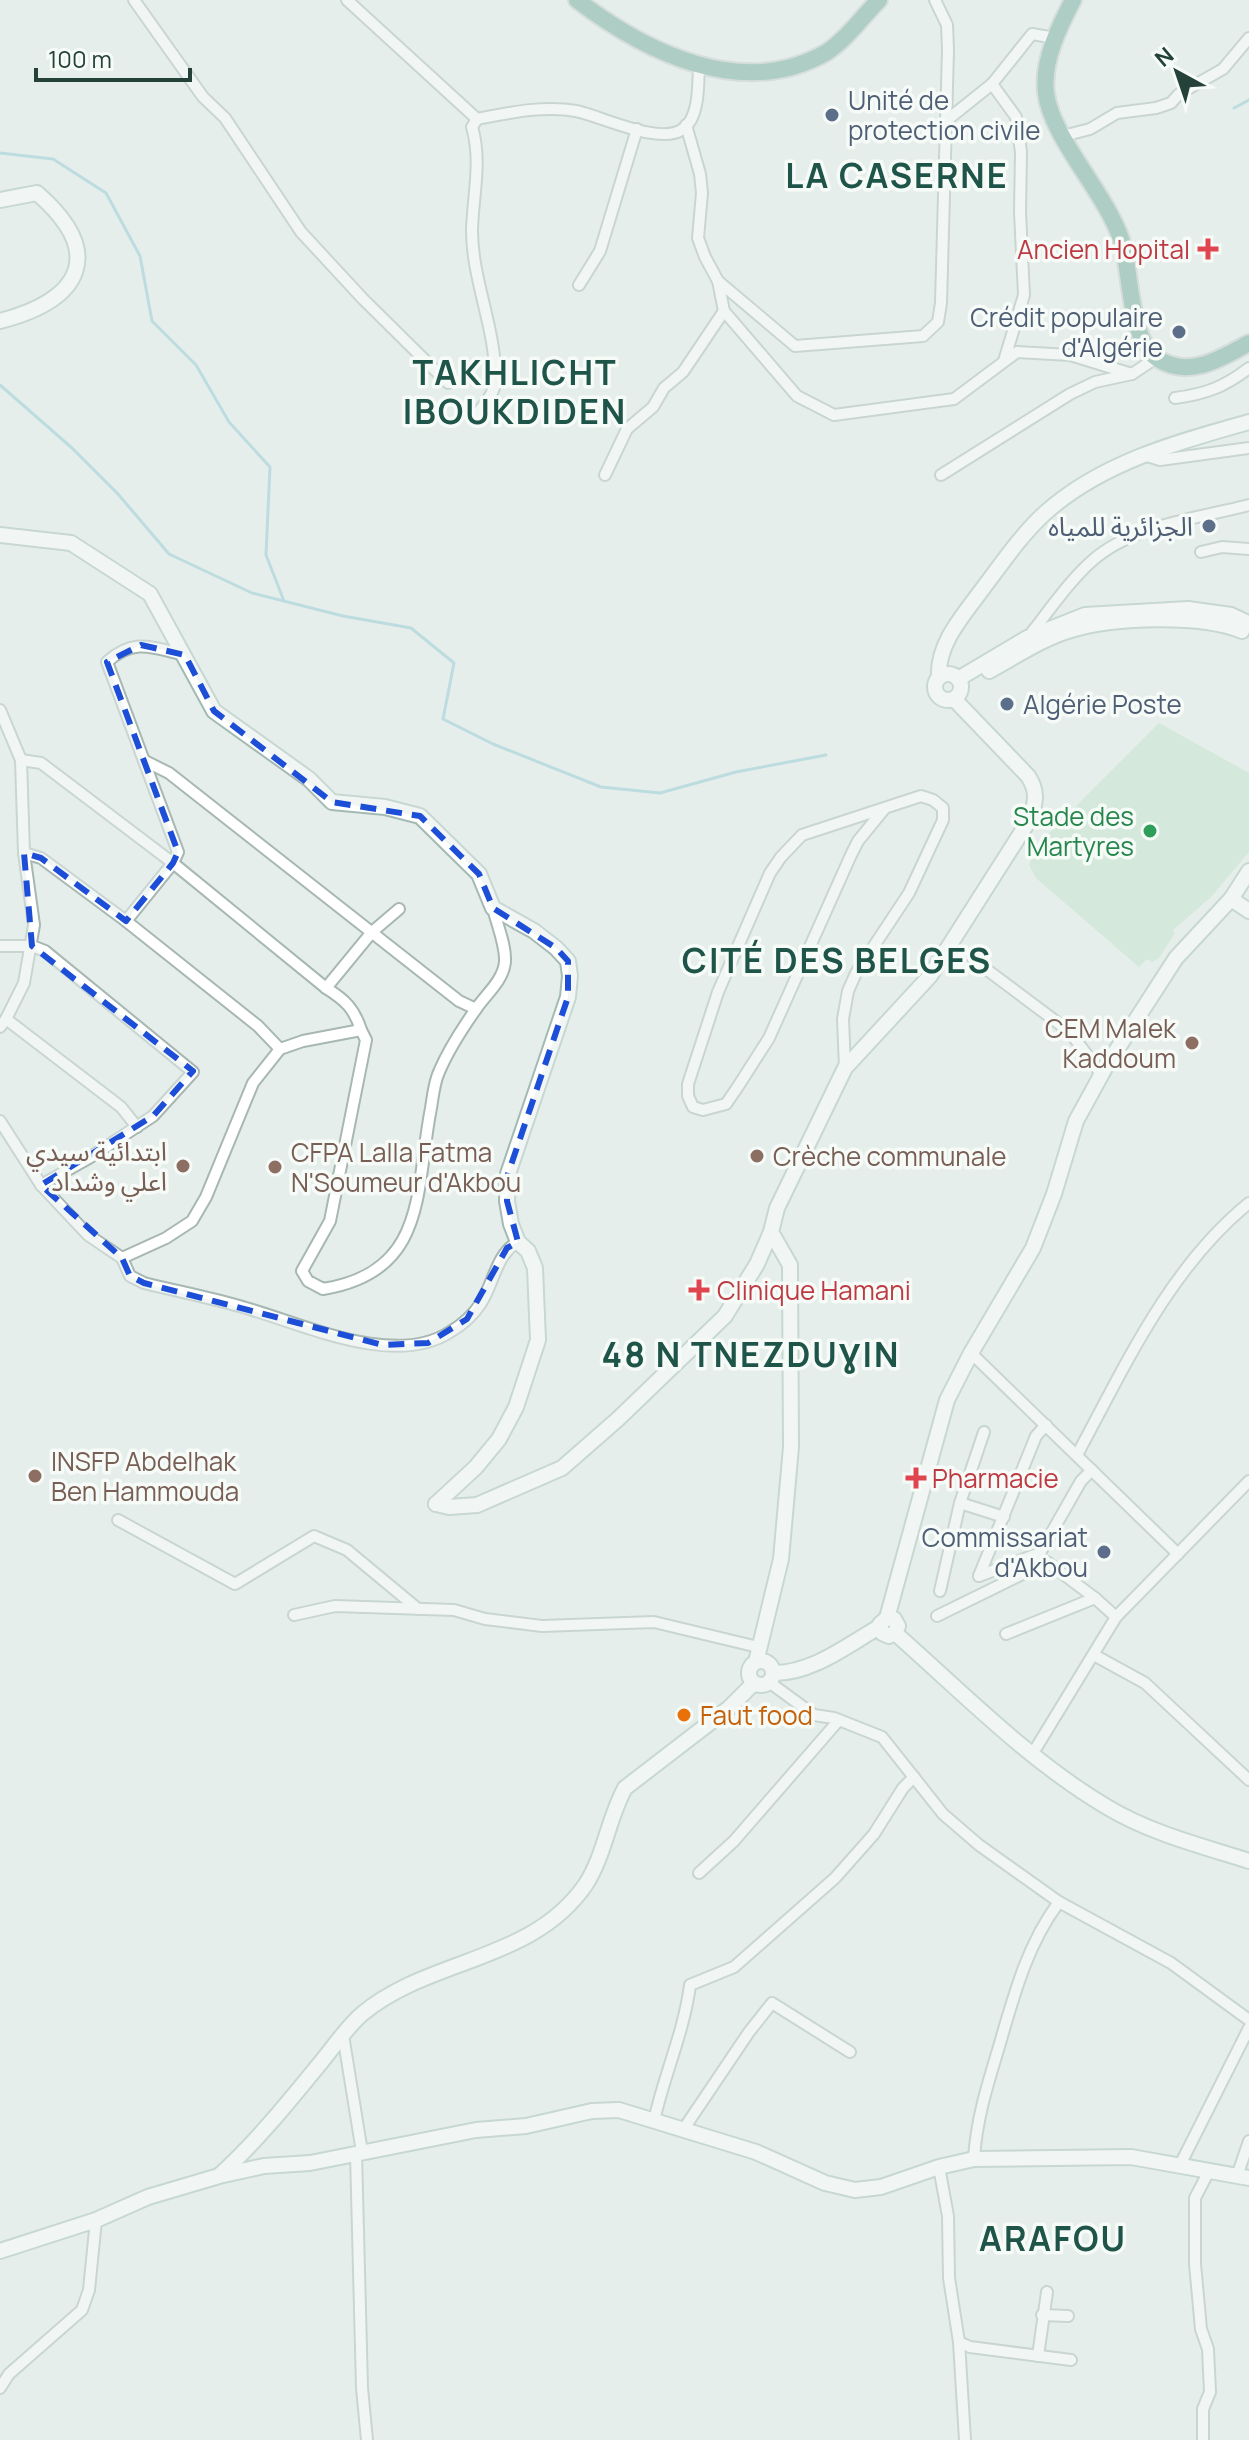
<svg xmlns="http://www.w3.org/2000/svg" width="1249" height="2440" font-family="Manrope,'Noto Sans Arabic',sans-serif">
<rect width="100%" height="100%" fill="#e5eeeb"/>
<path fill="#bedfc8" d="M1159,723L1249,773V852L1211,897L1173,930L1175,933L1159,958L1152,962L1147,959L1139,967L1036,878L1029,865L1036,846Z"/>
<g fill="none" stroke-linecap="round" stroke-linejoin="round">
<g stroke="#8dc6d3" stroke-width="3">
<path d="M1234,108L1249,100"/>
<path d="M0,153L53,159L106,193L140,256L152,321L196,365L229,422L270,467L266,555L284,601"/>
<path d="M0,385L72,448L118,494L169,554L252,593L343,616L411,628L454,663L443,719L493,744L601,787L660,793L736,772L826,755"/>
</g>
<g stroke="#a7b7b2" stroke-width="14">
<g id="street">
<path d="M134,0L203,97L225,118L301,232L363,299L448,383"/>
<path d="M347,0L477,119L472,127C482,161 473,195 472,230C472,282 497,330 495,382C495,393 484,404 478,413"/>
<path d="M992,84L1016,117L1021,152L1020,212L1024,295L1004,361"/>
<path d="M477,119C508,113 544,105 576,111C601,116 660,146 683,129C700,117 698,83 699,65"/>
<path d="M947,120L992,84L1032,34L1055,38"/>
<path d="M686,125L700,174L702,193L698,238L705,257L718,281L724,311L797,396L834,415L954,399L1017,352L1070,355L1132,374"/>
<path d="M1063,136L1090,129L1117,113L1156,108L1171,103L1179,94L1223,69L1249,38"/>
<path d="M718,281L795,346L923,336L938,322L941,303L948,50L947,25L935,0"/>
<path d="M579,285L600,251L637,129"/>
<path d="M1175,398C1206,394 1224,387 1249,368"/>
<path d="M1144,455L1160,460L1249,448"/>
<path d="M605,475L627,429L653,407L664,388L683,372L724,311"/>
<path d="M941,475L1070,394L1095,382L1132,374L1156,358"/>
<path d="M1201,552L1222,547L1249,549"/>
<path d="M1029,636C1049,611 1069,581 1093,560C1133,525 1199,518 1249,505"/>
<path d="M0,710L21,760L24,853L34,925L24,983L6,1019L0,1027"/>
<path d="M21,760L41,763L173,863L326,988C345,1000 354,1008 361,1030"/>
<path d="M145,761L169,773L459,1001L476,1009"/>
<path d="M24,853L41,858L126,921L258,1026L280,1049"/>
<path d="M126,921L173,863L178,852L107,662C134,637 154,648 185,655"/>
<path d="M0,946H32L45,951L193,1072L153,1116L89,1158L41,1185"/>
<path d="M974,960L1070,1032L1101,1074"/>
<path d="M326,988L372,932L399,909"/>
<path d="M6,1019L121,1107L137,1127"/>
<path d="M845,1068L843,1019L848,991L856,973L909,893L943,820V808L933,800L921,796L802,835L781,857L770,873L718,992L688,1084V1096L693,1107L703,1110L726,1104L737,1088L769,1038L851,855L858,841L885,808"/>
<path d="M0,1121L41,1185L88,1235L122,1258L130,1276L144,1283C176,1291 208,1297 239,1306C299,1322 393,1369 450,1332C462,1325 474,1314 481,1303C494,1283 496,1254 518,1242"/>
<path d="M122,1258L166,1238L192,1221L206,1197L253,1083L280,1049L303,1041L361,1030L366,1040L330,1221L302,1271L308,1281L323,1289C429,1272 415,1188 431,1108C433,1096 434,1083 439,1072C447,1053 464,1026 476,1009C486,994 503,981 505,962C506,945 497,925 493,908"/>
<path d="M971,1353L1178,1554"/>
<path d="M1077,1455C1125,1366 1169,1268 1249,1203"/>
<path d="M960,1503L1004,1517"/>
<path d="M118,1520L235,1584L314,1536L347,1550L418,1609"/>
<path d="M979,1576L1036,1436L1046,1425"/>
<path d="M979,1576L1040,1553L1081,1481L1092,1470"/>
<path d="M940,1591L960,1503L984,1432"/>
<path d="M294,1615L335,1606L454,1610L485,1619L542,1626L654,1622L758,1647"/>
<path d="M937,1616L1047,1562L1095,1598"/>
<path d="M1006,1634L1095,1598L1116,1617"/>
<path d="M1094,1655L1145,1683L1249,1780"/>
<path d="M769,1682L814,1715L834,1718L882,1737L943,1814L979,1845L1059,1902L1171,1963L1249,2020"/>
<path d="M1033,1753L1116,1617L1249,1481"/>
<path d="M699,1873L734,1841L839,1720"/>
<path d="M343,2035L362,2152"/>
<path d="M654,2121C664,2075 684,2032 690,1985L734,1967L835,1878L874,1834L903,1788L914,1777"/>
<path d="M683,2130L749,2032L772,2003L850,2052"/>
<path d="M356,2153L362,2388L367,2440"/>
<path d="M974,2159C976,2122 987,2086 998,2050C1013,1999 1026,1946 1059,1902"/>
<path d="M1180,2165L1249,2028"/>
<path d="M939,2167L948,2216L949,2278L959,2342L965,2440"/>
<path d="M1237,2176L1249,2141"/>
<path d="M1042,2315L1068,2316"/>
<path d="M959,2342L970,2347L1071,2360"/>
<path d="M1038,2356L1047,2292"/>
<path d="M0,2388L9,2374L82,2310L89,2290L96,2220"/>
<path d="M1203,2440V2409L1210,2392L1208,2349L1201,2329L1195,2264V2198L1209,2171"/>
</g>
</g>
<g stroke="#a3bab3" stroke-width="18">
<g id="secondary">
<path d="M0,200L37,193C106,253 82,300 0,321"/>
<path d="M0,535L71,543L150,594L214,711L309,779L332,802L385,807L420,816L479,874L493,908L534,931L556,948L568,961L570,976L568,997L508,1174L507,1201L511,1224L518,1242L528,1251L535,1268L538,1340L516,1407L499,1439L476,1467L436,1504"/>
<path d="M989,671C1015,657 1043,638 1071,630C1114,617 1201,614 1242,631"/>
<circle cx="948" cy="687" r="13"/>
<path d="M939,677C937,646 960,619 978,595C998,569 1019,537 1044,514C1100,463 1177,442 1249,422"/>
<path d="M958,679L1027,638L1085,615L1188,609L1231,615L1248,623"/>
<path d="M1231,899L1249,911"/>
<path d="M436,1504L449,1507L477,1505L562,1468L618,1419L725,1316L757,1264L771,1232"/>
<path d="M887,1618L894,1619L898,1626L895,1633L889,1636L882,1633L880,1624L887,1618L947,1400L971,1353L1033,1248L1054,1194L1076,1121L1105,1068L1176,958L1231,899L1249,871"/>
<path d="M895,1633C963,1693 1029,1761 1107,1807C1150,1833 1202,1846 1249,1861"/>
<circle cx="761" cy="1673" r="12"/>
<path d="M756,1662L781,1559L791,1447L790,1265L771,1232L777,1208L845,1068L930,976L1030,819C1036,802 1038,791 1028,776L954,699"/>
<path d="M773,1673C811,1674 848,1645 879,1627"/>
<path d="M221,2174C258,2140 290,2100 322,2061C335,2045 347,2027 362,2014C430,1957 532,1963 586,1884C605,1854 608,1819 625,1788L729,1708L754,1683"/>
<path d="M0,2251L96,2220L148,2197L219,2176L264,2166L310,2163L476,2130L526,2126L592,2111L619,2110L756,2152L825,2183L855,2190L881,2187L939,2167L974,2159L1131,2157L1249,2178"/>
</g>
</g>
<g stroke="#c2cac8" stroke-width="20">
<g id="primary">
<path d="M577,0C645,52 743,101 827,52C847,39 862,17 879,0"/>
<path d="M1073,0C1059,27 1042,61 1046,93C1051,137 1105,192 1121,239C1132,271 1128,340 1158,359C1190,379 1221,358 1249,343"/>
</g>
</g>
<use href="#street" stroke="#fff" stroke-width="10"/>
<use href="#secondary" stroke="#fff" stroke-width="14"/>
<use href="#primary" stroke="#69a497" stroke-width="16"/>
</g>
<path d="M0 0H1249V2440H0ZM141,645L185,655L214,711L332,802L420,816L479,874L493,908L556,948L568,961V997L508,1174L507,1201L518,1242L507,1248L467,1319L428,1343L383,1345L144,1283L130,1276L122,1258L41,1185L153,1116L193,1071L32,946L24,853L41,858L126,921L173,863L178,852L107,662Z" fill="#e5eeeb" fill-opacity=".55" fill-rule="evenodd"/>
<path fill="none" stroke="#1d4ed8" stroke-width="6" stroke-dasharray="16 10" stroke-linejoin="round" d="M141,645L185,655L214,711L332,802L420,816L479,874L493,908L556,948L568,961V997L508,1174L507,1201L518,1242L507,1248L467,1319L428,1343L383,1345L144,1283L130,1276L122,1258L41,1185L153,1116L193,1071L32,946L24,853L41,858L126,921L173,863L178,852L107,662Z"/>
<g fill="#5c6f8a" stroke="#f6fbf8" stroke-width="3">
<circle cx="832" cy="115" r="8"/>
<circle cx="1179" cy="332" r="8"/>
<circle cx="1209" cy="526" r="8"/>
<circle cx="1007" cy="704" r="8"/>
<circle cx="1104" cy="1552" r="8"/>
</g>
<g fill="#e0444e" stroke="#f6fbf8" stroke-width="3">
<path d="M1204 237h8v8h8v8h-8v8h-8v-8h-8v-8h8z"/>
<path d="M695 1278h8v8h8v8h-8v8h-8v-8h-8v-8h8z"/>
<path d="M912 1466h8v8h8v8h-8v8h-8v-8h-8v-8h8z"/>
</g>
<circle fill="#2e9e5b" stroke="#f6fbf8" stroke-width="3" cx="1150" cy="831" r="8"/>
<g fill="#8d6e63" stroke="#f6fbf8" stroke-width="3">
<circle cx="1192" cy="1043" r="8"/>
<circle cx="757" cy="1156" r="8"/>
<circle cx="183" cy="1166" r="8"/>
<circle cx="275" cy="1167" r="8"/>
<circle cx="35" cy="1476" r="8"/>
</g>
<circle fill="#e8710a" stroke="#f6fbf8" stroke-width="3" cx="684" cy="1715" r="8"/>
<g text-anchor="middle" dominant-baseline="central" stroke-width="7" stroke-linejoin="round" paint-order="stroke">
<g font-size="26" fill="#4e5e75" stroke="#f6fbf8" text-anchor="end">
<text x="848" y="100" text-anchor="start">Unité de<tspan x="848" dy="30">protection civile</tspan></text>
<text x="1163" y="317">Crédit populaire<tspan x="1163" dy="30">d'Algérie</tspan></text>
<text x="1193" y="526">الجزائرية للمياه</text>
<text x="1023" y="704" text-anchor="start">Algérie Poste</text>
<text x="1088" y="1537">Commissariat<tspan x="1088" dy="30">d'Akbou</tspan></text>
</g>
<g font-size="26" fill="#be3a42" stroke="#f6fbf8" text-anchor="start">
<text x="1190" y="249" text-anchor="end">Ancien Hopital</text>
<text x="717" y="1290">Clinique Hamani</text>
<text x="932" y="1478">Pharmacie</text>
</g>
<g font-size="26" fill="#27864d" stroke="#f6fbf8" text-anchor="end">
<text x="1134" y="816">Stade des<tspan x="1134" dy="30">Martyres</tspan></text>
</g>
<g font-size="26" fill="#785e54" stroke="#f6fbf8" text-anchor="start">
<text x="1176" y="1028" text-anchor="end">CEM Malek<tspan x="1176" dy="30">Kaddoum</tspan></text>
<text x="167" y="1151" text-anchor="end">ابتدائية سيدي<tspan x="167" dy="30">اعلي وشداد</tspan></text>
<text x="291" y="1152">CFPA Lalla Fatma<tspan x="291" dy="30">N'Soumeur d'Akbou</tspan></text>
<text x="773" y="1156">Crèche communale</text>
<text x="51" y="1461">INSFP Abdelhak<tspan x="51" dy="30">Ben Hammouda</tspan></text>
</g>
<g font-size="26" fill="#c56008" stroke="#f6fbf8" text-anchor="start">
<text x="700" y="1715">Faut food</text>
</g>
<g font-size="34" font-weight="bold" letter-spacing="2" fill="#1f5449" stroke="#f6fbf8">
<text x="897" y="175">LA CASERNE</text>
<text x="515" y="372">TAKHLICHT<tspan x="515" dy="39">IBOUKDIDEN</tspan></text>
<text x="837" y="960">CITÉ DES BELGES</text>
<text x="751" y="1354">48 N TNEZDUƔIN</text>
<text x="1053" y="2238">ARAFOU</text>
</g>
</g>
<g transform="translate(1177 72) rotate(320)" stroke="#f6fbf8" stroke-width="6" paint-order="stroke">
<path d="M0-6L14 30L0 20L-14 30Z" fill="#24413a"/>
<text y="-12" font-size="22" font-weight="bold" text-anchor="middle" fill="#24413a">N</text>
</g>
<path d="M36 68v12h154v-12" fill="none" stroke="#24413a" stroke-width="4"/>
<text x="48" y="68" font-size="24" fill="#24413a" stroke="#f6fbf8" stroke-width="6" paint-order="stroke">100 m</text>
</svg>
